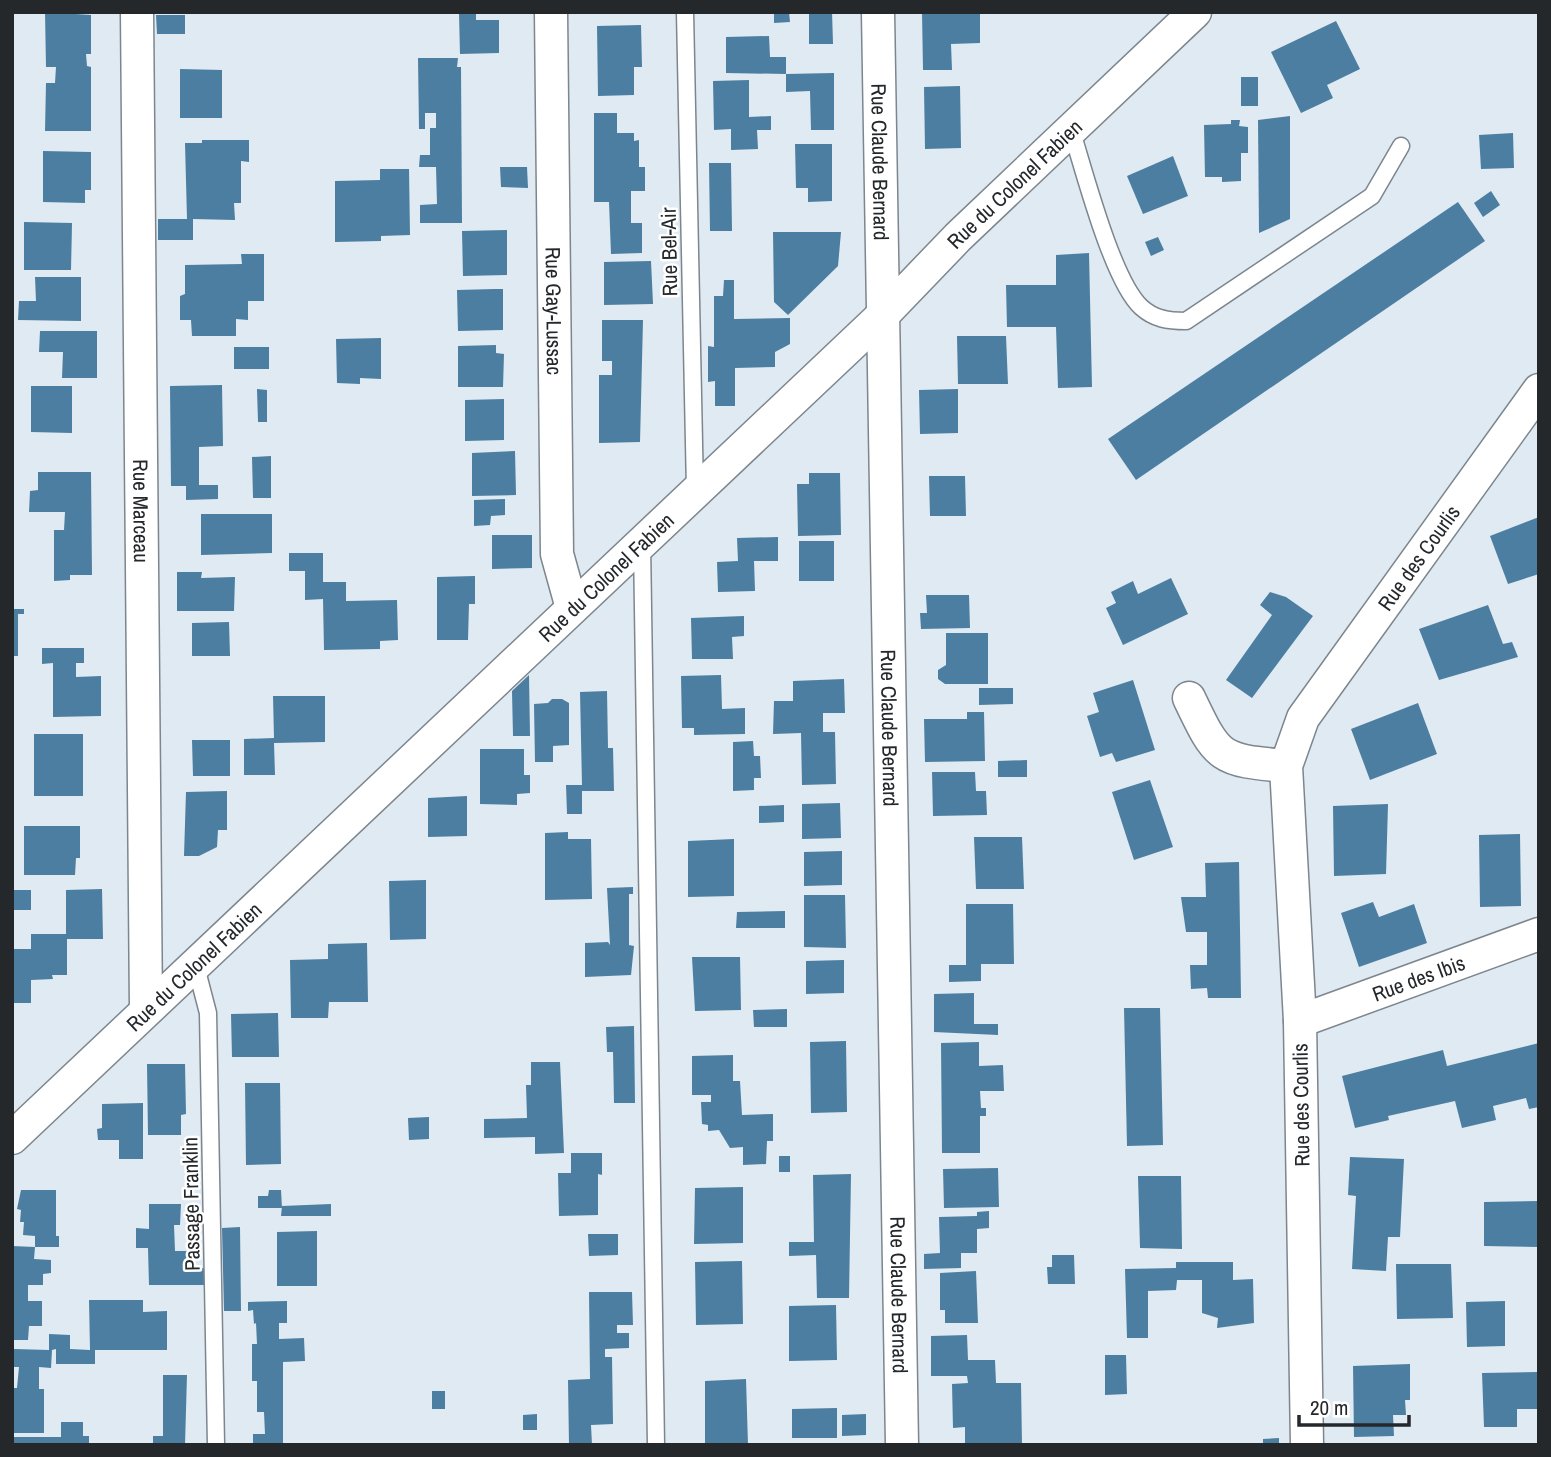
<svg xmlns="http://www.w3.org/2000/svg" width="1551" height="1457" font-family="'Archivo Narrow',sans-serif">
<rect width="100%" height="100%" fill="#dfeaf2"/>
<g fill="#4c7ea1">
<path d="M45,12L91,15V54H86L87,66L91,67V131H45L46,83H55L56,67H46Z"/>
<path d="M774,12H789L790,22L774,23Z"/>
<path d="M809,12H832L833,44H809Z"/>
<path d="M922,12H980V43L951,44L952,70H923Z"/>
<path d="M459,13L476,14V20H499V53L460,54Z"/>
<path d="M156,15H185V34H157Z"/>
<path d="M1336,21L1360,69L1327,85L1333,98L1301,113L1271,52Z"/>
<path d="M641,25L642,67H634V95L598,96L597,26Z"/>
<path d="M769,36L770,57H786V74L834,73V130H811L810,91L786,92V74L726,73V37Z"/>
<path d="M418,58H458L457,67H461L462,223H420V205L437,204L436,167H419L420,155H430V128H436V113H425V129H419Z"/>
<path d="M180,69L222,70V118H180Z"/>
<rect x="1241" y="77" width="17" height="29"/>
<path d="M749,80V117L771,116V130H757L758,149L731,150V129L714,130L713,81Z"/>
<path d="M960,86L961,148L925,149L924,87Z"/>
<path d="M594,113H617V133H634V141L639,140V167H645V191H631V223H642V253L611,254L609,202H594Z"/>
<path d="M1290,116V219L1259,233L1258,120Z"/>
<path d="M1231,120H1240L1239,126L1248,127V153H1241V181L1222,182V177H1205L1204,125L1231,124Z"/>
<path d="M1513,133L1514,168L1481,169L1479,135Z"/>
<path d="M202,140H249V162L241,161V203H234L235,220L193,219V240H158V219H187L185,143H202Z"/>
<path d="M795,144H832V201L808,202V188H796Z"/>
<path d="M43,151L91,152V190H85V203L43,202Z"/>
<path d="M1173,156L1188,196L1143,214L1127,176Z"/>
<path d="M709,163H731L732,231H710Z"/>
<path d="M500,167H527L528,188L501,187Z"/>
<path d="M380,169H409L410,235L381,236V241L335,242V181L380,180Z"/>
<path d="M1491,191L1500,205L1483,217L1474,203Z"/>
<path d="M1458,202L1485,241L1136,480L1108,439Z"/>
<path d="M24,222L72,223L71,270H24Z"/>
<path d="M507,230V275L463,276L462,231Z"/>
<path d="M773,232H841L838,266L788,315L774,302Z"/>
<path d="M1158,237L1164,250L1151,256L1145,242Z"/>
<path d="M1089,253L1092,387L1058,388L1056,327H1007L1006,285H1056V255Z"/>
<path d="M241,254H264V301H248V320L236,319V336H192L191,320H180V296L185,294V265L242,264Z"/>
<path d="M651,261L653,304L604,305V262Z"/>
<path d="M35,277H81V321L18,320L19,301H36Z"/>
<path d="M724,280H734V319L790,318V344L775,352V367L735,368V406H715V381L708,382V346L714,347V296H723Z"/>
<path d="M495,289H503V330L458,331L457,290Z"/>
<path d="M602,320H643L640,442L599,443V375H612V361H602Z"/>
<path d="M40,331H97V378H62L63,352H39Z"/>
<path d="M957,336H1006L1008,384H958Z"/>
<path d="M381,338V379L360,378V384L337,383L336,339Z"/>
<path d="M496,345V353L504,354L503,387H458V346Z"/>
<rect x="234" y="347" width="35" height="22"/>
<path d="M222,385L223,446L199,447V485H218V499L186,500V486H171L170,386Z"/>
<path d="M31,386H72V433L31,432Z"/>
<path d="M257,389L267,390V422H258Z"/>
<path d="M958,389V433L920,434L919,390Z"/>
<path d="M504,399V440L465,441V400Z"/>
<path d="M515,451L516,495L472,496V453Z"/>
<path d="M271,456V498H253L252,457Z"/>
<path d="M38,472H91L92,575H70V580L54,581V530H64L65,512H29L30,491L38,490Z"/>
<path d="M809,473H840L841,535L798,536L797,484H809Z"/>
<path d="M929,476H965L966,516H930Z"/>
<path d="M505,499V515L491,516L490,525L474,526V500Z"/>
<path d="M201,514H272V553L201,555Z"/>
<path d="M1539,517V574L1508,584L1490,536Z"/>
<path d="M492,535H532V568L492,569Z"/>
<path d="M778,537V561H754L755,591L718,592L717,562L738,561L737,538Z"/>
<rect x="799" y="541" width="35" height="40"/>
<path d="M289,553H323V582H346V601L397,600L398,640L380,641V649L324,650L323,599L305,600V571H289Z"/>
<path d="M177,572H202L201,578L235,577L234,611H177Z"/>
<path d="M475,576V604H469L468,640H437V577Z"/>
<path d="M1171,578L1188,614L1123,645L1106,608L1116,603L1111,592L1133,581L1138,594Z"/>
<path d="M1270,592L1286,597L1313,616L1252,698L1226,680L1272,615L1260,605Z"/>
<path d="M926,595H969L970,628L921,629L920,613H927Z"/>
<path d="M1488,605L1503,644L1512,642L1518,657L1439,680L1419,629Z"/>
<path d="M12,609H24V614H18V656H12Z"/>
<path d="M744,616V636L732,637L733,659H692L691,618Z"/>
<path d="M229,622L230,656H192V623Z"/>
<path d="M946,633H988V684H945L938,679V670L946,665Z"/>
<path d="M42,648H84V663H76V677L101,676V716L53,717V663L42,664Z"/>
<path d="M529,675L530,736H513L512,691Z"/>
<path d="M721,675L722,709L745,708V734L694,735V728H682L681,676Z"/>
<path d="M844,679L845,713H823V732H835L836,784L802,785L801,733L773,734L774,701H793V681Z"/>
<path d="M1133,680L1155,750L1116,762L1112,753L1100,757L1087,716L1099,712L1093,693Z"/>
<path d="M979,688H1013V704L979,705Z"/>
<path d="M607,691L608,748H613L614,791H582V814H567L566,785H582L580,692Z"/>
<path d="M273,696H325V742L274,743L275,775H244V739L274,738Z"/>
<path d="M552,699H562L569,703V745L553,746V762H535L534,704L548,703Z"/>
<path d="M1418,703L1437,754L1370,780L1351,729Z"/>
<path d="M967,712H984L985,761L925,762L924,719H967Z"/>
<rect x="34" y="734" width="49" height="62"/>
<path d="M192,740H230V776H193Z"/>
<path d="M753,741L754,756H760L761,778H754V790L733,791V742Z"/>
<path d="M480,749H524V775H530V793L517,794V805L480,804Z"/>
<path d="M1027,760V777H998V761Z"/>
<path d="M932,772H975L976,791H986L987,815L933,816Z"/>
<path d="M1150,780L1173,847L1134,860L1112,792Z"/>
<path d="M227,791V830H218L217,847L199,856H184L186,792Z"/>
<path d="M467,796V836L428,837V798Z"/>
<path d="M840,803L841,838L802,839V804Z"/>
<path d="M1388,804L1386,874L1334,876L1333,806Z"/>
<path d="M784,805V822L759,823V806Z"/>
<path d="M24,826H80V858H76L75,875H24Z"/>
<path d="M568,832V839H591L592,899L545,900V833Z"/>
<path d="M1520,834L1521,906L1480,907L1479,835Z"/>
<path d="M974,837H1022L1024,889H976Z"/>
<path d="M734,839V896L688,897V841Z"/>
<path d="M842,851V885L804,886V852Z"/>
<path d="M1239,862L1241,998H1208L1207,988L1191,989L1190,965H1207V932H1186L1181,897H1206L1205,863Z"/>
<path d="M426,880V939L390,940L389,881Z"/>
<path d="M633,887V894H629V945L634,946L631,975L585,977V943L608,942L610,945L607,888Z"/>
<path d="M102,889L103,939H67V975H52L53,979L31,980V1003H12V949H31V934H66V890Z"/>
<rect x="12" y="890" width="19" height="20"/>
<path d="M804,895H845L846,948L804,947Z"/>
<path d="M1373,902L1379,917L1414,904L1427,943L1359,967L1341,913Z"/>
<path d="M966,904H1013L1014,964H981V981L949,982V965H966Z"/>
<path d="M785,911V928H736L737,912Z"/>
<path d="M367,943L368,1002H329L328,1018H291L290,960L328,959V944Z"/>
<path d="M692,957H740L741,1010L695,1011Z"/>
<path d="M844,960V993L806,994V961Z"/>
<path d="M974,993V1024H998V1035L934,1032V994Z"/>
<path d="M1124,1008H1160L1163,1145L1127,1146Z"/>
<path d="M787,1009V1027H754L753,1010Z"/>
<path d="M278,1013L279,1057H232L231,1014Z"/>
<path d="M634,1026L635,1103H614L613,1052H607L606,1027Z"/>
<path d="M846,1041L847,1112L811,1113L810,1042Z"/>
<path d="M979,1042V1066L1003,1065L1004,1091H980L981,1108H986V1116H980V1153H942L941,1043Z"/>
<path d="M1539,1043V1107L1529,1109L1526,1098L1493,1106L1496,1120L1462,1128L1455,1101L1388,1116L1389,1120L1355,1128L1342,1076L1443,1050L1447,1066Z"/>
<path d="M733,1055V1081H740L742,1115L773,1114V1141H767L766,1164L743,1165V1147L730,1148L719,1130L708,1131V1125L702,1124L701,1102H711V1095H692V1056Z"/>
<path d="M531,1062H560L564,1153L535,1154V1137L484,1138V1119L527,1118L526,1085H531Z"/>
<path d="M147,1064H185L186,1114L181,1115V1135H148Z"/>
<path d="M245,1083H280L281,1164L246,1165Z"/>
<path d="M143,1103V1159H119V1140H98L97,1129L102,1128V1104Z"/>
<path d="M429,1117V1139L409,1140L408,1118Z"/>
<path d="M571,1153H602V1175L598,1174V1215L559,1216L558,1173H571Z"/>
<rect x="779" y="1156" width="11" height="16"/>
<path d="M1350,1157L1404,1159L1400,1237H1388L1386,1271L1352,1269L1356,1196L1348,1195Z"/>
<path d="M998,1168L999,1207L944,1208L943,1169Z"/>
<path d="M851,1174L849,1298H817L816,1255L789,1256V1242H814L813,1175Z"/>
<path d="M1138,1176H1181L1182,1249L1140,1248Z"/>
<path d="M743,1187V1243L694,1244L695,1188Z"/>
<path d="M21,1190H56V1236H59V1247H35V1236L23,1235L24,1222H20L21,1210L17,1209Z"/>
<path d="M269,1190H281L282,1208H258V1196H268Z"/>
<path d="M1539,1201V1247L1484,1246V1202Z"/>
<path d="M149,1204H181L180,1225H174L175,1251H190L191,1268H206L207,1285H149L148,1248H136V1228L149,1229Z"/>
<path d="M331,1204V1216H281L282,1206Z"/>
<path d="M989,1211V1228L977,1229V1253H961V1268L924,1269V1254L940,1253L939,1217L977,1216V1212Z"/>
<path d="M240,1227L241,1311H224L222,1228Z"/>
<path d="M317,1231V1286H277V1232Z"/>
<path d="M588,1234H618V1255L589,1256Z"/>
<path d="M12,1246L35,1247L34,1259L51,1260V1273L43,1274V1285H28V1301H42V1326H29L28,1340H12Z"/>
<path d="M1052,1255H1074L1075,1284H1048L1047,1267H1052Z"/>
<path d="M742,1261L743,1324L696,1325L695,1262Z"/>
<path d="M1176,1262H1233V1280L1253,1279L1254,1323L1217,1328L1218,1318L1202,1313V1280H1177L1176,1290L1148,1291V1338H1127L1125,1269L1176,1268Z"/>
<path d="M1396,1264H1451L1453,1318L1397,1319Z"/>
<path d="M976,1271L978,1323H945V1310H940V1273Z"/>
<path d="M589,1292H632L633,1325H617V1333H629V1348L605,1349V1357H612L613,1424L591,1425L592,1445H569L568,1380L590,1379Z"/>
<path d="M89,1300H143V1312L167,1311V1350H95V1364H56V1349L52,1350L51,1368L39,1367V1389H44V1433H12V1388H17L19,1367H14V1349L49,1350V1334L70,1335V1349L90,1350Z"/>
<path d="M287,1301V1323H279V1339L304,1338L305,1361L283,1362V1445H253V1434H265L264,1412H257V1381H252V1344H257L256,1323L254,1324L253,1310L248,1311V1302Z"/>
<path d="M1505,1301V1346L1467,1347L1466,1302Z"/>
<path d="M836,1305L837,1360L789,1361V1306Z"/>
<path d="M967,1335L968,1360H995L996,1383H1021L1022,1445H965V1427L953,1428L952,1384L968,1383L967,1376H931V1336Z"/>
<path d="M1105,1355H1126L1127,1394L1105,1395Z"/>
<path d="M1410,1364V1400H1405L1406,1415H1393L1394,1436L1354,1437L1353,1366Z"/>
<path d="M1538,1372V1409H1517V1427H1484L1482,1373Z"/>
<path d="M163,1375H187L185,1445H153V1436H163Z"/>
<path d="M746,1379L748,1445H705V1381Z"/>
<rect x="432" y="1391" width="13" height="18"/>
<path d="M837,1408V1438H792V1409Z"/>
<path d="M537,1414V1430H523V1415Z"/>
<path d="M866,1414V1435L842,1436V1415Z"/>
<path d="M61,1422H83V1436H89V1445H12V1437H61Z"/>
<path d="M1279,1438V1445H1263V1439Z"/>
</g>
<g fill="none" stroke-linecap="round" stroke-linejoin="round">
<g stroke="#7d868e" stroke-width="19">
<g id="lane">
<path d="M685,12L695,491"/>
<path d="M1071,129C1084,170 1112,280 1141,307C1154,319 1168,321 1186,321L1372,196L1401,146"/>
<path d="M642,544L656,1445"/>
<path d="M195,963L208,1013L216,1445"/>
</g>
</g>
<g stroke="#7d868e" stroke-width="35">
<g id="street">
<path id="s1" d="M137,12L146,1010"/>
<path id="s2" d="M551,12L557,554L572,608"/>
<path id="s3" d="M878,12L902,1445"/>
<path d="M1189,698C1218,759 1219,760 1286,766"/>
<path id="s4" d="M1300,1021L1539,934"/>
<path id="s5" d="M12,1138L885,313L958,237L1195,12"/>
<path id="s6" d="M1307,1445L1300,1021L1286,766L1303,718L1539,390"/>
</g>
</g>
<use href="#lane" stroke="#fff" stroke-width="16"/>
<use href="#street" stroke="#fff" stroke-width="32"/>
</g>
<g text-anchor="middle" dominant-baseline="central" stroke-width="5" stroke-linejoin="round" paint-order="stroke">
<g font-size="21" fill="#25282b" stroke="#fff">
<text stroke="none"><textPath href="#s3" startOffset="150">Rue Claude Bernard</textPath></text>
<text stroke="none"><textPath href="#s5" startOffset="1384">Rue du Colonel Fabien</textPath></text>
<text transform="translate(669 252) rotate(-91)">Rue Bel-Air</text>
<text stroke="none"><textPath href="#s2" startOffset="299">Rue Gay-Lussac</textPath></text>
<text stroke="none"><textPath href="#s1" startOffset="499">Rue Marceau</textPath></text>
<text stroke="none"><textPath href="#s6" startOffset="928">Rue des Courlis</textPath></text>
<text stroke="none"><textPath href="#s5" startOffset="817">Rue du Colonel Fabien</textPath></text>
<text stroke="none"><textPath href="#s3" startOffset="716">Rue Claude Bernard</textPath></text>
<text stroke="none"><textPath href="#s5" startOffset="250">Rue du Colonel Fabien</textPath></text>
<text stroke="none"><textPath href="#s4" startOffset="126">Rue des Ibis</textPath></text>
<text transform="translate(1301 1105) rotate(-91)">Rue des Courlis</text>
<text transform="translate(191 1204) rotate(-91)">Passage Franklin</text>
<text stroke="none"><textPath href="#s3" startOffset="1283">Rue Claude Bernard</textPath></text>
</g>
</g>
<rect width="1551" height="1457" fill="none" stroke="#25282b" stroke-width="28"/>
<path d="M1299 1415v10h110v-10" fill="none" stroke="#25282b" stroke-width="3.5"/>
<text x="1310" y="1415" font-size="21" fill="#25282b" stroke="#ffffff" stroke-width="5" paint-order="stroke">20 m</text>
</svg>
